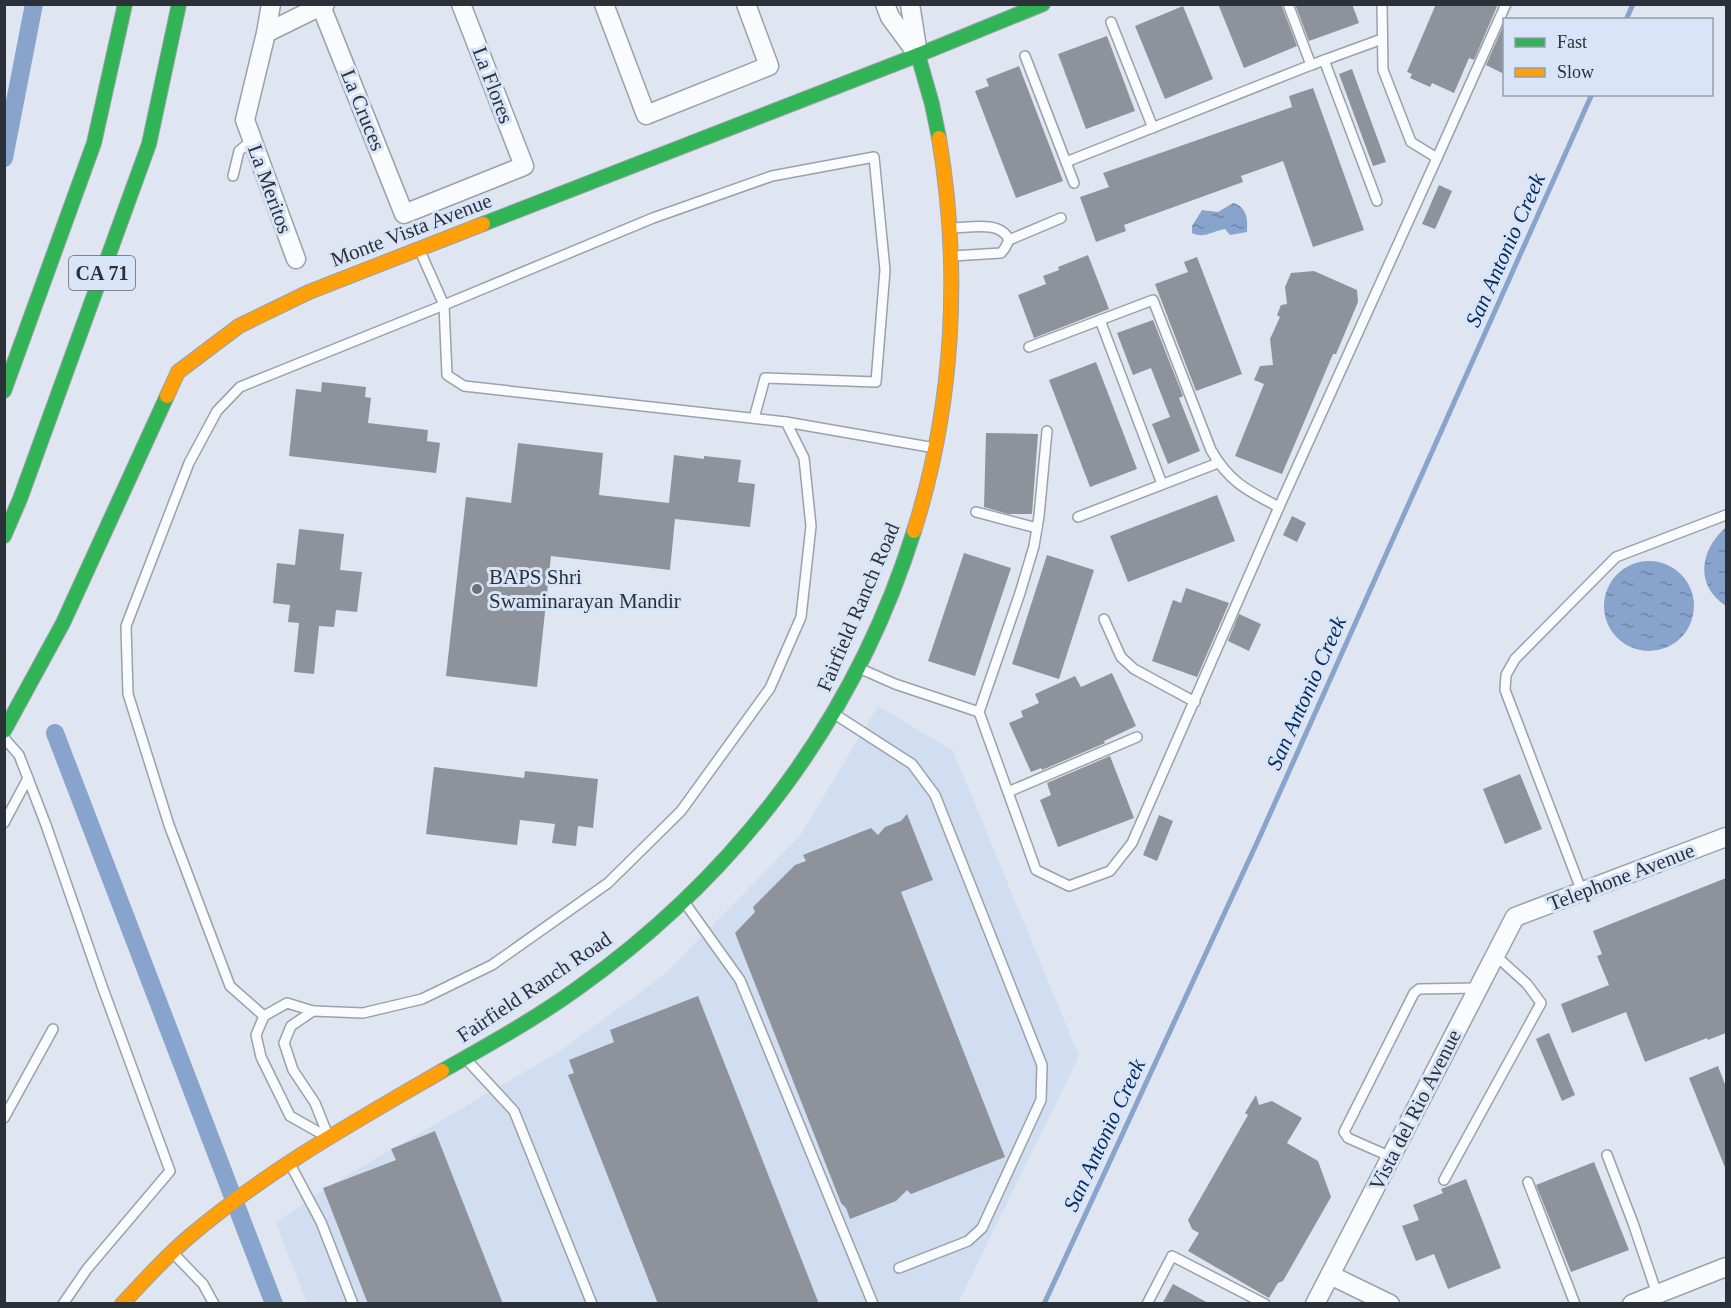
<svg xmlns="http://www.w3.org/2000/svg" width="1731" height="1308" font-family="Georgia,serif">
<defs>
<pattern id="water-ripples" width="26" height="14" patternUnits="userSpaceOnUse" patternTransform="scale(1.5)"><rect width="26" height="14" fill="#88a4cd"/><path d="M2 4q2-2 4 0t4 0M15 11q2-2 4 0t4 0" fill="none" stroke="#6f86a7"/></pattern>
</defs>
<rect width="100%" height="100%" fill="#dfe6f1"/>
<path fill="#d1ddf0" d="M878,706L953,751L1079,1056L958,1303H307L276,1223L331,1185L560,1051L665,974L800,836Z"/>
<g fill="url(#water-ripples)">
<path d="M1233,203C1247,207 1248,219 1247,232L1230,235L1225,229C1213,231 1204,239 1192,233V226L1202,210L1218,212Z"/>
<path d="M1726,527V606C1694,585 1700,550 1726,527Z"/>
<circle cx="1649" cy="606" r="45"/>
</g>
<g fill="none" stroke-linecap="round" stroke-linejoin="round">
<g stroke="#88a4cd" stroke-width="5">
<path d="M1626,20L1633,4"/>
<path d="M1044,1304L1261,834L1592,94"/>
</g>
<g stroke="#88a4cd" stroke-width="18">
<path d="M4,158L34,4"/>
<path d="M55,733L274,1304"/>
</g>
</g>
<g fill="#8e939b">
<path d="M1218,4H1281L1297,46L1244,68Z"/>
<path d="M1295,4H1352L1359,23L1309,41Z"/>
<path d="M1436,4H1498L1474,60L1469,58L1454,93L1432,83L1430,87L1410,78L1412,74L1407,72Z"/>
<path d="M1183,6L1213,79L1165,99L1135,26Z"/>
<path d="M1504,24V74L1486,65Z"/>
<path d="M1107,36L1135,111L1086,129L1058,54Z"/>
<path d="M1019,66L1063,181L1016,198L975,91L989,86L986,79Z"/>
<path d="M1352,69L1386,162L1373,166L1339,74Z"/>
<path d="M1313,88L1364,230L1313,247L1283,161L1241,176L1243,182L1124,225L1126,231L1096,242L1080,197L1109,187L1103,173L1292,107L1289,96Z"/>
<path d="M1439,185L1452,191L1435,229L1422,224Z"/>
<path d="M1088,255L1109,309L1034,338L1018,295L1046,284L1043,276L1059,270L1058,267Z"/>
<path d="M1197,257L1242,374L1196,391L1155,284L1188,272L1184,262Z"/>
<path d="M1314,271L1357,290L1358,302L1336,354H1333L1282,474L1235,456L1264,384L1254,380L1260,366L1273,365L1270,339L1280,317L1277,315L1281,305L1287,304L1285,287L1291,273Z"/>
<path d="M1153,320L1183,396L1179,398L1200,451L1168,464L1152,424L1170,417L1151,368L1133,375L1117,333Z"/>
<path d="M1096,362L1137,469L1090,487L1049,380Z"/>
<path d="M322,382L366,387L365,397L371,398L368,423L428,430L427,441L440,443L436,473L289,456L296,389L321,392Z"/>
<path d="M986,433L1038,434L1032,514H1008L984,507Z"/>
<path d="M518,443L603,453L599,495L669,503L674,455L704,459V456L741,460L738,482L755,484L750,527L675,519L670,570L551,556L537,687L446,676L466,497L511,503Z"/>
<path d="M1217,495L1235,541L1128,582L1110,536Z"/>
<path d="M1292,516L1306,523L1297,542L1283,535Z"/>
<path d="M299,529L344,534L340,570L362,572L357,612L336,610L334,627L319,626L314,674L294,672L299,623L288,622L290,605L273,603L277,563L295,565Z"/>
<path d="M964,553L1011,568L975,676L928,661Z"/>
<path d="M1047,555L1094,570L1059,679L1012,664Z"/>
<path d="M1186,588L1229,603L1197,677L1152,661L1173,600L1181,603Z"/>
<path d="M1239,614L1261,624L1249,651L1228,641Z"/>
<path d="M1112,673L1136,726L1104,741L1105,743L1042,770L1041,768L1031,772L1009,723L1023,717L1021,711L1039,703L1035,694L1075,676L1081,687Z"/>
<path d="M1110,756L1134,818L1058,847L1040,800L1051,795L1047,783Z"/>
<path d="M434,767L524,778L525,771L598,779L593,828L578,826L576,846L552,843L555,824L520,820L517,845L426,834Z"/>
<path d="M1520,774L1542,829L1505,844L1483,789Z"/>
<path d="M907,814L933,880L901,892L1005,1157L911,1194L907,1190L896,1201L850,1219L846,1208L841,1203L735,933L755,912L753,907L795,865L806,861L803,855L871,828L878,835L885,827L901,821Z"/>
<path d="M1159,815L1173,821L1157,861L1143,855Z"/>
<path d="M1726,878V1033L1708,1040L1707,1038L1645,1062L1626,1012L1572,1033L1561,1004L1609,985L1597,956L1602,954L1593,931Z"/>
<path d="M698,996L819,1304H658L568,1075L574,1073L569,1060L614,1042L610,1030Z"/>
<path d="M1549,1033L1575,1095L1562,1101L1536,1039Z"/>
<path d="M1718,1066L1726,1087V1170L1689,1078Z"/>
<path d="M1256,1095L1259,1105L1272,1101L1302,1118L1287,1143L1318,1161L1331,1197L1283,1281L1278,1283L1269,1298L1188,1251L1199,1233L1192,1229L1188,1220L1248,1115L1245,1113Z"/>
<path d="M435,1131L503,1304H368L323,1188L396,1160L391,1149Z"/>
<path d="M1594,1162L1629,1250L1571,1272L1536,1185Z"/>
<path d="M1466,1179L1501,1268L1448,1289L1434,1254L1416,1261L1402,1226L1419,1220L1413,1205L1443,1193L1441,1189Z"/>
<path d="M1173,1284L1210,1304H1162Z"/>
</g>
<g fill="none" stroke-linecap="round" stroke-linejoin="round">
<g stroke="#9ba1a9" stroke-width="12">
<g id="lane">
<path d="M1288,4L1311,65"/>
<path d="M1111,22L1153,128"/>
<path d="M1025,56L1074,183"/>
<path d="M1324,60L1377,201"/>
<path d="M1437,158L1506,4"/>
<path d="M1066,162L1311,65L1382,39"/>
<path d="M233,176L239,151L252,140"/>
<path d="M952,228C969,228 1001,220 1009,240L1005,248L1001,253L952,256"/>
<path d="M1009,240L1061,218"/>
<path d="M420,251L444,305L653,218L772,176L874,157L885,270L876,382L765,378L754,418"/>
<path d="M1100,320L1162,484"/>
<path d="M1029,347L1153,300L1211,450C1229,482 1248,491 1279,507"/>
<path d="M786,422L935,448"/>
<path d="M1047,431L1039,516L1034,546L1020,593L979,712L1036,870L1069,886L1110,871L1132,843L1279,507L1437,158L1411,142L1383,70L1382,4"/>
<path d="M976,512L1037,528"/>
<path d="M1078,517L1218,463"/>
<path d="M1104,619L1121,657L1134,669L1195,702"/>
<path d="M861,669L895,684L979,712"/>
<path d="M836,715L912,764L935,795L1042,1065L1041,1100L982,1228L968,1241L899,1268"/>
<path d="M4,738L19,755L46,825L102,986L170,1171L87,1269L63,1304"/>
<path d="M1008,792L1137,737"/>
<path d="M4,823L28,778"/>
<path d="M1582,892L1505,690L1506,675L1515,659L1616,557L1726,515"/>
<path d="M685,903L740,980L873,1304"/>
<path d="M287,1003L313,1011L291,1026L284,1043L293,1070L315,1103L329,1138L290,1116L261,1057L256,1035L264,1016Z"/>
<path d="M264,1016L230,986L169,825L128,694L126,626L189,463L217,411L240,387L444,305L447,375L464,386L786,422L804,458L811,526L801,617L770,688L681,811L608,883L492,965L422,999L363,1013L313,1011"/>
<path d="M465,1058L514,1111L592,1304"/>
<path d="M4,1118L53,1029"/>
<path d="M1607,1155L1633,1223L1657,1294"/>
<path d="M1391,1157L1348,1138L1344,1132L1414,993L1419,989L1478,988"/>
<path d="M290,1164L321,1222L353,1304"/>
<path d="M1444,1180L1541,1003L1527,984L1495,955"/>
<path d="M1528,1182L1575,1304"/>
<path d="M172,1252L203,1284L214,1304"/>
<path d="M1147,1304L1172,1256L1265,1304"/>
</g>
</g>
<g stroke="#9ba1a9" stroke-width="21">
<g id="street">
<path d="M271,4L266,33L245,120L296,259"/>
<path d="M604,4L646,115L769,66L746,4"/>
<path d="M885,4L890,17L918,55"/>
<path d="M910,4L918,54"/>
<path d="M321,6L404,214L524,166L461,4"/>
<path d="M266,33L325,4"/>
<path d="M1330,1275L1390,1304"/>
<path d="M1315,1304L1515,917L1726,837"/>
<path d="M1632,1304L1726,1267"/>
</g>
</g>
<g stroke="#9ba1a9" stroke-width="16">
<g id="fast">
<path d="M918,55L932,104L939,138"/>
<path d="M483,224L918,55L1043,4"/>
<path d="M4,391L94,143L125,4"/>
<path d="M4,536L20,499L149,144L179,4"/>
<path d="M4,731L63,623L167,396"/>
<path d="M442,1071C488,1045 535,1019 578,988C738,874 855,719 914,531"/>
</g>
</g>
<g stroke="#9ba1a9" stroke-width="16">
<g id="slow">
<path d="M167,396L178,372L239,326L309,292L483,224"/>
<path d="M914,531C954,405 961,269 939,138"/>
<path d="M122,1304C144,1281 165,1257 190,1236C266,1171 356,1121 442,1071"/>
</g>
</g>
<use href="#lane" stroke="#fafbfd" stroke-width="9"/>
<use href="#street" stroke="#fafbfd" stroke-width="18"/>
<use href="#fast" stroke="#30b455" stroke-width="14"/>
<use href="#slow" stroke="#ff9f0a" stroke-width="14"/>
</g>
<circle fill="#6b7079" stroke="#d8e5f8" stroke-width="2" cx="477" cy="589" r="6"/>
<g text-anchor="middle" dominant-baseline="central" stroke-width="6" stroke-linejoin="round" paint-order="stroke">
<rect fill="#d8e5f8" stroke="#606772" stroke-width="1.5" x="69" y="256" width="66" height="34" rx="4.5"/>
<g font-size="20" font-weight="bold" fill="#2c3139">
<text x="102" y="273">CA 71</text>
</g>
<g font-size="21" fill="#2c3139" stroke="#d8e5f8">
<text transform="translate(493 85) rotate(69)">La Flores</text>
<text transform="translate(363 110) rotate(68)">La Cruces</text>
<text transform="translate(270 189) rotate(70)">La Meritos</text>
<text transform="translate(411 230) rotate(-21)">Monte Vista Avenue</text>
<text transform="translate(858 607) rotate(-67)">Fairfield Ranch Road</text>
<text transform="translate(1621 877) rotate(-21)">Telephone Avenue</text>
<text transform="translate(534 987) rotate(-34)">Fairfield Ranch Road</text>
<text transform="translate(1415 1110) rotate(-63)">Vista del Rio Avenue</text>
</g>
<g font-size="21" fill="#2c3139" stroke="#d8e5f8" text-anchor="start">
<text x="489" y="577">BAPS Shri<tspan x="489" dy="24">Swaminarayan Mandir</tspan></text>
</g>
<g font-size="22" font-style="italic" fill="#052a5c" stroke="#d8e5f8">
<text transform="translate(1505 250) rotate(-66)">San Antonio Creek</text>
<text transform="translate(1306 693) rotate(-66)">San Antonio Creek</text>
<text transform="translate(1104 1135) rotate(-65)">San Antonio Creek</text>
</g>
</g>
<rect width="1731" height="1308" fill="none" stroke="#2c3139" stroke-width="12"/>
<rect x="1503" y="18" width="210" height="78" fill="#d8e5f8" stroke="#939dac" stroke-width="1.5"/>
<rect x="1515" y="38" width="30" height="9" fill="#30b455" stroke="#939dac" stroke-width="1.5"/>
<text x="1557" y="48" font-size="18" fill="#2c3139">Fast</text>
<rect x="1515" y="68" width="30" height="9" fill="#ff9f0a" stroke="#939dac" stroke-width="1.5"/>
<text x="1557" y="78" font-size="18" fill="#2c3139">Slow</text>
</svg>
